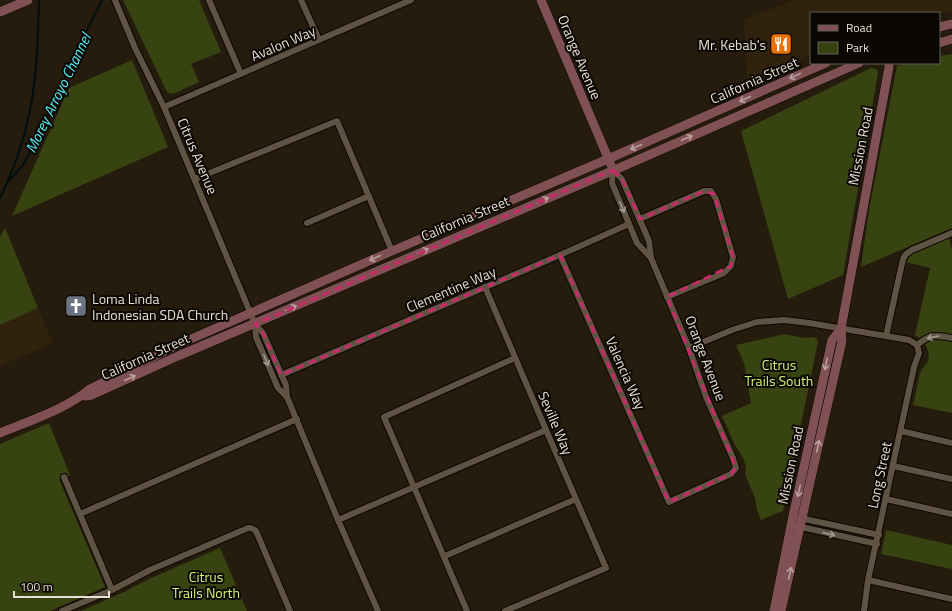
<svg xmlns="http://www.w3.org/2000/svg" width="952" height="611" font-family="'Titillium Web',sans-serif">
<rect width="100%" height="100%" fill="#261c0d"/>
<g fill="#30220d">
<path d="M793,0H952V11L939,13H811V55L747,83L744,20Z"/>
<path d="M38,308L53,343L0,366V325Z"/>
</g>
<g fill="#374411">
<path d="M123,0H199L221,52L191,64L199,82L173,94L167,92Z"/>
<path d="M952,54V228L861,267L869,210L897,66L909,63H939V56Z"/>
<path d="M132,60L168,147L12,216L69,88Z"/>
<path d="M871,68L876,69L878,73L843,275L788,299L741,131Z"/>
<path d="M5,228L38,308L0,325V237Z"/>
<path d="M949,238L952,250V413L913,405C916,395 917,382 921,371C922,368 926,365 928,361C931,350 924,340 915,335L930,268L906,262L912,254Z"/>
<path d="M785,334L803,338L814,337L817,339L818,342L783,511L761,520L757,510L755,498L745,474L746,469L744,460L734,443L722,416L751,403L744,363L736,345Z"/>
<path d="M49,423L70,475L59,479L105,587L50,611H0V444Z"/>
<path d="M886,530L952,545V569L881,554Z"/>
<path d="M220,548L247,611H81L124,592L149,579Z"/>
</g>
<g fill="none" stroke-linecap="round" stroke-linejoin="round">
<g stroke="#000e0f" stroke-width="2">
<path d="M7,183L23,165L43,127L82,40L102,0"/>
<path d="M0,198C13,172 23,144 29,115C37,78 38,38 39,0"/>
</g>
<g stroke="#0e0600" stroke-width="8">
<g id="street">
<path d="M115,0L135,48L164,107L255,324L263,333L286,385L287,397L338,520L378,611"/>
<path d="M209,0L241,74"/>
<path d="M301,0L319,40"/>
<path d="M164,107L411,0"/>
<path d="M613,170L612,183L637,243L651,258"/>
<path d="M195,179L337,121L392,251"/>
<path d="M640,219L704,191H711L716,199L733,257L731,266L724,273L667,297"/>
<path d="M307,223L369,196"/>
<path d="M560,255L669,502L731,474L736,468L733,458L706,397L689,348L651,258L649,241L622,179L613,170"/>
<path d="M485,287L546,430L606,568L505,611"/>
<path d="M255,324L256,337L278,388L287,397"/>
<path d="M886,336L903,259L906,254L912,250L952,233"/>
<path d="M917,345C930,334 936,335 952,338"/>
<path d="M689,348L732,330L757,322L784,320L809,323L886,336L909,340L917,345L919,353L914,367L868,580L864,611"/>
<path d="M281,375L560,255L629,224"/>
<path d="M901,431L952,443"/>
<path d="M893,466L952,479"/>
<path d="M64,477L112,590"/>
<path d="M886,499L952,514"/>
<path d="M80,514L297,419"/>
<path d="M800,518L879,535"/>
<path d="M338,520L546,430"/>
<path d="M797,526L877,544"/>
<path d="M445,556L576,499"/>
<path d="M868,580L952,599"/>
<path d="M62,611L112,590L150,570L248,528H251L256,531L290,611"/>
<path d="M467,611L384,417L515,358"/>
</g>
</g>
<g stroke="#0e0600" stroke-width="10">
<g id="secondary">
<path d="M541,0L611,165"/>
<path d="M0,12L28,0"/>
<path d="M939,27L952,24"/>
<path d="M939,43L952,39"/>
<path d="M86,396L92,395L178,356L626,165L859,63"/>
<path d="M0,433C29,421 66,409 90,389L175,346L392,251L608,159L826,63"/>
<path d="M774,611L793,516L832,340L841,329"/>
<path d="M781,611L842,341L841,329L889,67V63"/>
</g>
</g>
<use href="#street" stroke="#5f5343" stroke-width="6"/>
<use href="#secondary" stroke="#7f5154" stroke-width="9"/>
</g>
<defs><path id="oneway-shaft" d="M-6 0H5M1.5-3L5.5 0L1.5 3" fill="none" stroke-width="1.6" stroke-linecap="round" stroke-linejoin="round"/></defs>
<g stroke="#b8a09c">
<use href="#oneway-shaft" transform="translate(795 76) rotate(156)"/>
<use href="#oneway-shaft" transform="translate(745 99) rotate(156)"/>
<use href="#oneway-shaft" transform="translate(687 138) rotate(-23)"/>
<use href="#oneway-shaft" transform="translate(636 147) rotate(156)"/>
<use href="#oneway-shaft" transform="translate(543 200) rotate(-23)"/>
<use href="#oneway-shaft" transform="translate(423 251) rotate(-23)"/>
<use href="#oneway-shaft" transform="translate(375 258) rotate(156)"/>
<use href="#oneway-shaft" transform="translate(291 308) rotate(-23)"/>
<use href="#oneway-shaft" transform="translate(826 364) rotate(102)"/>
<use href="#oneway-shaft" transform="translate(130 378) rotate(-24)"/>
<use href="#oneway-shaft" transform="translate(818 446) rotate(-77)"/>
<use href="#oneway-shaft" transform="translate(799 491) rotate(102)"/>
<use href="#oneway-shaft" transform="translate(790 573) rotate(-77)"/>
</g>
<g stroke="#a39a8c">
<use href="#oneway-shaft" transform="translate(622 207) rotate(67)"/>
<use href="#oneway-shaft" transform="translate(933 337) rotate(170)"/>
<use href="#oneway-shaft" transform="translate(266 360) rotate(67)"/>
<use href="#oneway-shaft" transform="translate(829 534) rotate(13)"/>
</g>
<path fill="none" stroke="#c62c67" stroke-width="3" stroke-dasharray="8 5" stroke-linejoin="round" d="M613,170L622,179L640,219L704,191L714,194L733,257L731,266L667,297L736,468L731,474L669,502L560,255L281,375L263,333L255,324Z"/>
<defs>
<g id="restaurant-square" transform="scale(1.15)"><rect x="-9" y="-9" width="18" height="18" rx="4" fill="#e8710a" stroke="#0b0703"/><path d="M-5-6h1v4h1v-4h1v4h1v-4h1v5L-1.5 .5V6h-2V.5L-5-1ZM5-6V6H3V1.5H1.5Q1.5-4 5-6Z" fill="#fff"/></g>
<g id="church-square" transform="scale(1.15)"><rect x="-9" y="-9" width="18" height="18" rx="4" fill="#6b7280" stroke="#0b0703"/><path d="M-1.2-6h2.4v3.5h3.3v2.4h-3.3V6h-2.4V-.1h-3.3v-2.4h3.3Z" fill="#fff"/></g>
</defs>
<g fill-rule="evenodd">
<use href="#restaurant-square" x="781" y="44"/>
<use href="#church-square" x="76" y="306"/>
</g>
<g text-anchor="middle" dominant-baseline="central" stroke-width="4" stroke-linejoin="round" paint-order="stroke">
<g font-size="14" fill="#e7e0d6" stroke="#0b0703">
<text transform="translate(283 43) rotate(-23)">Avalon Way</text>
<text transform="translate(580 57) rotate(67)">Orange Avenue</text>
<text transform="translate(754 80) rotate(-24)">California Street</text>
<text transform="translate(860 146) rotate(-79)">Mission Road</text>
<text transform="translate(198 156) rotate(67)">Citrus Avenue</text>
<text transform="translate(465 218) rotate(-23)">California Street</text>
<text transform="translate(451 289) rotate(-23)">Clementine Way</text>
<text transform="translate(145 356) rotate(-24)">California Street</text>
<text transform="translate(706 358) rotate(69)">Orange Avenue</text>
<text transform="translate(626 373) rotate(66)">Valencia Way</text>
<text transform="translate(556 423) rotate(67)">Seville Way</text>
<text transform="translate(790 465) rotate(-78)">Mission Road</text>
<text transform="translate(879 475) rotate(-78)">Long Street</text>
</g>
<g font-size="14" fill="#e7e0d6" stroke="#0b0703" text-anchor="end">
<text x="766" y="44">Mr. Kebab's</text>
<text x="92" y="298" text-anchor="start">Loma Linda<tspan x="92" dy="16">Indonesian SDA Church</tspan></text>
</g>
<g font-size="14" fill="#d1f476" stroke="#0b0703">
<text x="779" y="364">Citrus<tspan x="779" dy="16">Trails South</tspan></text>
<text x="206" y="576">Citrus<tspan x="206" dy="16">Trails North</tspan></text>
</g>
<g font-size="15" font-style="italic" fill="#58effb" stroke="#0b0703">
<text transform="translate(58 93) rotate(-64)">Morey Arroyo Channel</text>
</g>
</g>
<rect x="810" y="12" width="130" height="52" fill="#0b0703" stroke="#635e57"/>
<rect x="818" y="25" width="20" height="6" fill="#7f5154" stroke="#635e57"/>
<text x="846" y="32" font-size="12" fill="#e7e0d6">Road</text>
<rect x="818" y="42" width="20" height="12" fill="#374411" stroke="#635e57"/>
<text x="846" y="52" font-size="12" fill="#e7e0d6">Park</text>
<path d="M14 591v6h95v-6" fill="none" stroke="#e7e0d6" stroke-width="2"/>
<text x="20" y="591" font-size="12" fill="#e7e0d6" stroke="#0b0703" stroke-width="3" paint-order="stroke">100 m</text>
</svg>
